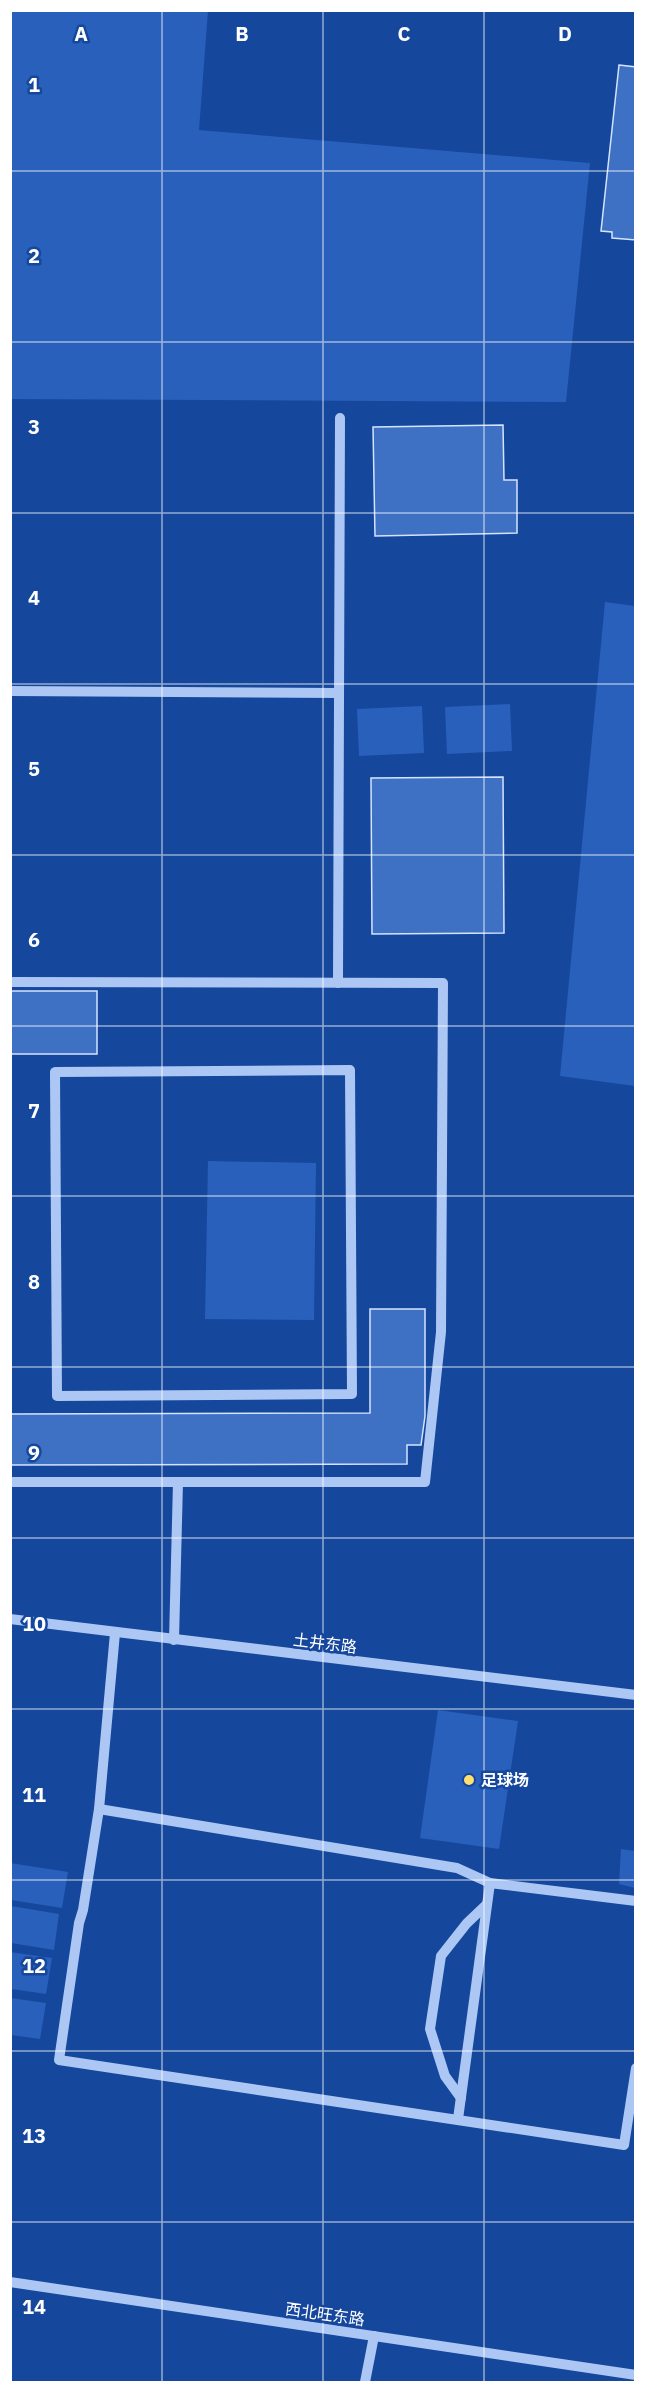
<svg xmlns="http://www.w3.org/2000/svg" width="646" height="2393" font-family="'IBM Plex Sans','Noto Sans SC',sans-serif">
<rect width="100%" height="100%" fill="#15479d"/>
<g fill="#2960bb">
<path d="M11,10L208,11L199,130L590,163L566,402L11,399Z"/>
<path d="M605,602L635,606V1086L560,1076Z"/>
<path d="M510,704L512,751L447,754L445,707Z"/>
<path d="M422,706L424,753L359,756L357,709Z"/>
<path d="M208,1161L316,1163L314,1320L205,1319Z"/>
<path d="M438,1710L518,1721L499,1849L420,1838Z"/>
<path d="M621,1849L635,1851V1888L619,1884Z"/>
<path d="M10,1863L68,1872L62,1908L11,1900Z"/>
<path d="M11,1906L59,1914L54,1950L11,1943Z"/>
<path d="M10,1952L52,1958L46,1994L11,1989Z"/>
<path d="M10,1998L46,2003L40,2039L11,2035Z"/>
</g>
<g fill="#3e70c4" stroke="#d5e4fd" stroke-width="1.5">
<path d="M619,65L636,67V240L612,238V232L601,231Z"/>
<path d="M503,425L504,480H517V533L375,536L373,427Z"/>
<path d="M503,777L504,933L372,934L371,778Z"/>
<rect x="10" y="991" width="87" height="63"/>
<path d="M370,1309H425V1416L421,1445H407V1464L10,1465V1414L370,1413Z"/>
</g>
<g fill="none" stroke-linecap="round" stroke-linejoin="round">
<g stroke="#acc7f3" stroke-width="10">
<path d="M10,691L339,693"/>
<path d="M10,982L443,983L441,1332L425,1482H10"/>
<path d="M338,983L340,418"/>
<path d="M350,1070L352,1394L57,1396L55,1072Z"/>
<path d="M10,1619L636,1695"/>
<path d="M115,1633L99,1809L83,1910L79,1923L59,2060L624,2145L636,2068"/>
<path d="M174,1640L178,1482"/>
<path d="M99,1809L457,1868L490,1883"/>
<path d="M461,2098L445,2076L430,2029L441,1956L467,1923L487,1904"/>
<path d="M458,2119L490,1883L636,1901"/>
<path d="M10,2282L636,2375"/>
<path d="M365,2382L374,2336"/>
</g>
</g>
<path fill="none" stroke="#fff" stroke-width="1.5" stroke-opacity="0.55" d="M162,10V2382M323,10V2382M484,10V2382M10,171H636M10,342H636M10,513H636M10,684H636M10,855H636M10,1026H636M10,1196H636M10,1367H636M10,1538H636M10,1709H636M10,1880H636M10,2051H636M10,2222H636"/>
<circle fill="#ffdf6e" stroke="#15479d" stroke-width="2" cx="469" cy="1780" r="6"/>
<g text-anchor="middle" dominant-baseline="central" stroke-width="5" stroke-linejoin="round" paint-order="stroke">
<g font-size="16" fill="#fff" stroke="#15479d">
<text transform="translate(325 1643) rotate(7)">土井东路</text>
<text transform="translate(325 2314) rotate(8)">西北旺东路</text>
</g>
<g font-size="16" font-weight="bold" fill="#fff" stroke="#15479d" text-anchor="start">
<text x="481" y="1780">足球场</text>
</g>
</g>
<g font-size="20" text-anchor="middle" font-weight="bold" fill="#fff" stroke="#15479d" stroke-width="5" stroke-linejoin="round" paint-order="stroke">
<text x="81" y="41">A</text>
<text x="242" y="41">B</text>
<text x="404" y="41">C</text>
<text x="565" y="41">D</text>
<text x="34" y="92">1</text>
<text x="34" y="263">2</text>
<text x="34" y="434">3</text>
<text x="34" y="605">4</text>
<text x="34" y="776">5</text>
<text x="34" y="947">6</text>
<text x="34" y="1118">7</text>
<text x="34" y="1289">8</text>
<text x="34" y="1460">9</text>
<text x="34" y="1631">10</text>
<text x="34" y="1802">11</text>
<text x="34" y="1973">12</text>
<text x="34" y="2143">13</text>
<text x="34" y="2314">14</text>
</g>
<rect width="646" height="2393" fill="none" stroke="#ffffff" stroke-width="24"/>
</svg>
